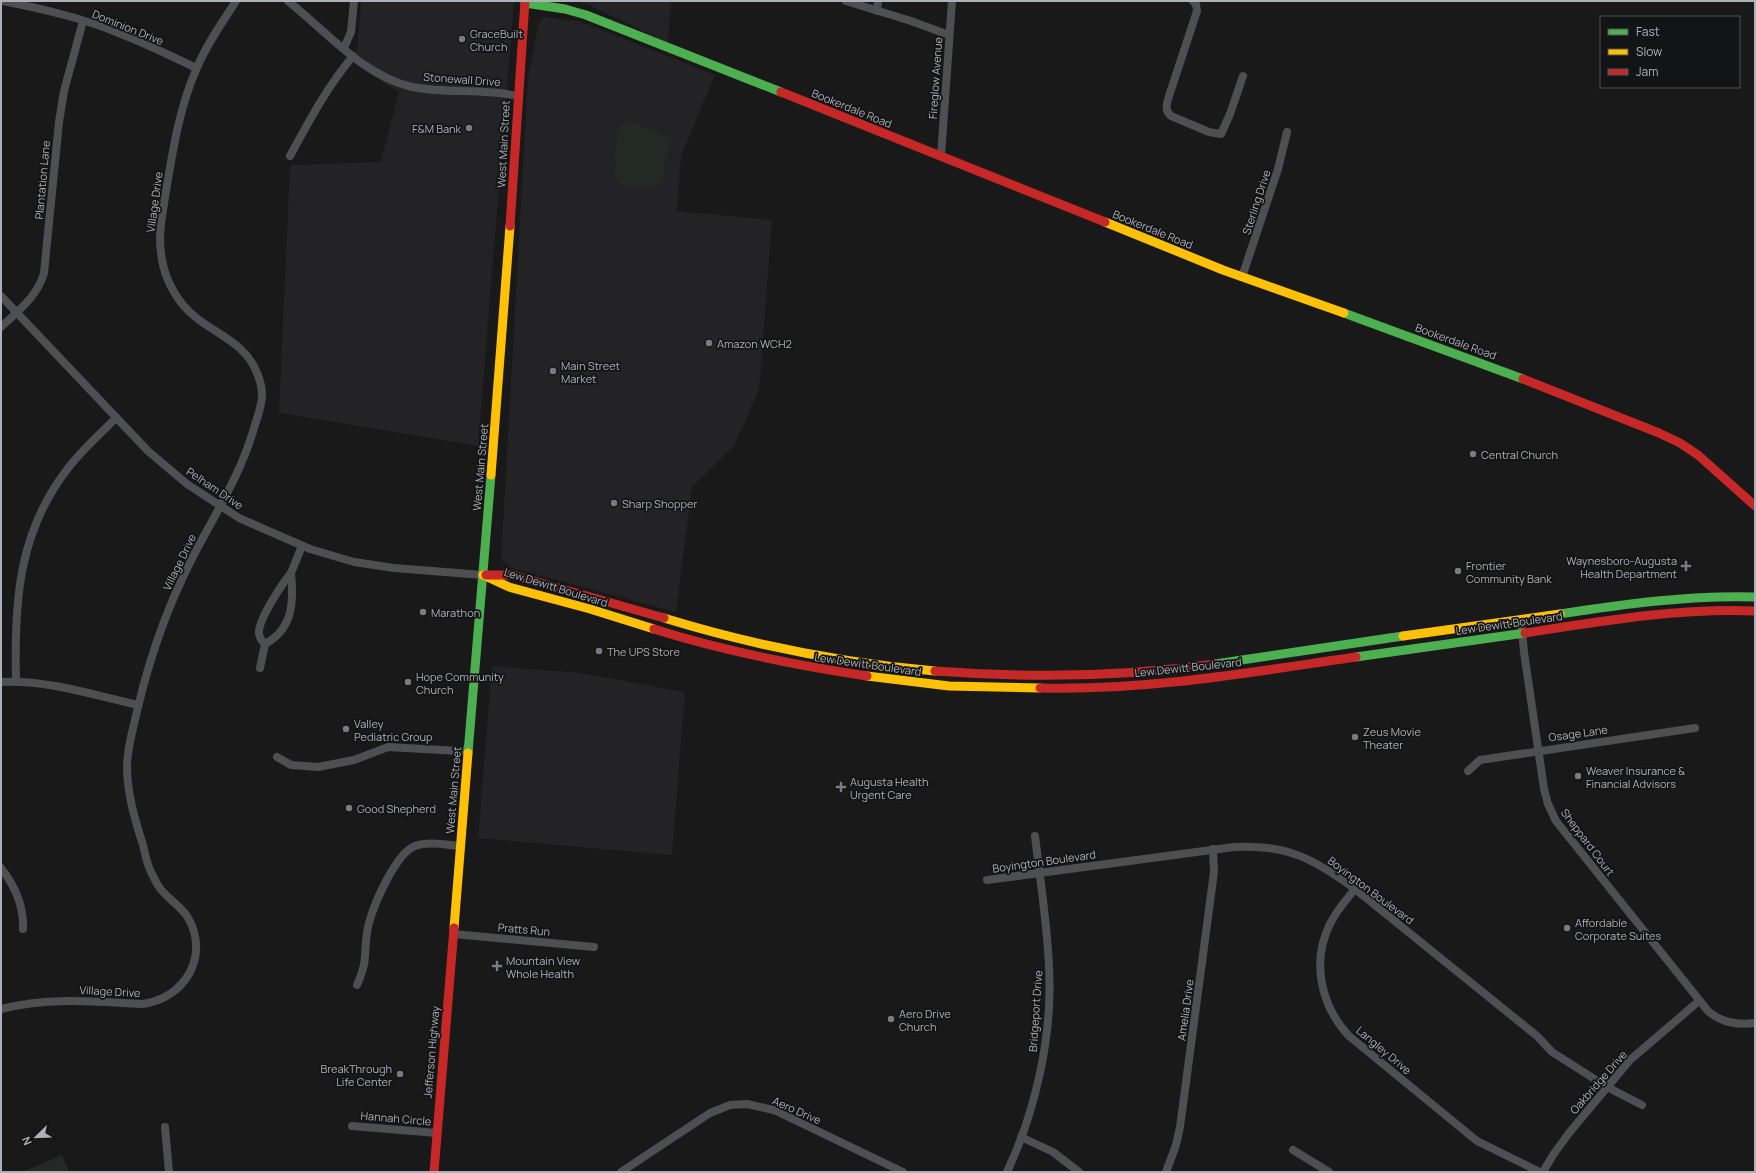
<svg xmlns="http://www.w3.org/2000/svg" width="1756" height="1173" font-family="Manrope,sans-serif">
<rect width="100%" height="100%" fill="#191919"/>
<g fill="#232325">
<path d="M361,1H514L478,446L279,413L290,165L381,162L399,92L356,64Z"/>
<path d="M575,1H671L668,43L580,1Z"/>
<path d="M543,17L579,21L715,75L681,156L677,211L772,220L759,390L734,446L692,487L676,612L512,568L501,560L528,78L538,27Z"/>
<path d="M492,666L580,673L685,692L672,855L478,838Z"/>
</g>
<g fill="#232924">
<path d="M625,122H630C639,125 669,134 670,143C670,150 666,158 665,165C664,172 665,180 661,185C655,188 625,187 619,184C615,182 615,179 614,176L617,130L620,125Z"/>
<path d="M62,1155L69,1172H25V1171Z"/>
</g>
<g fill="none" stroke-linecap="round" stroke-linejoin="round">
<g stroke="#4e4f52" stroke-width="8">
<path d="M3,1C43,9 83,18 121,34C147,44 171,56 196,68"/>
<path d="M288,1C326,31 363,76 412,87C447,94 483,88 518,96"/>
<path d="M846,1L911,21L949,35"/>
<path d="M1193,1L1196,4L1197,11L1169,96C1167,103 1164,110 1171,116L1209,132L1221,134L1230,114L1243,76"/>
<path d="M877,11L878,1"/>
<path d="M344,48L351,32L354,1"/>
<path d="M290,156C309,121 327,87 353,56"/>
<path d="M941,156L952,1"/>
<path d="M1242,277L1278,169L1287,132"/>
<path d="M1,296L148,451L187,484L239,518L310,549L354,562L394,568L483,575"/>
<path d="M1,327C19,310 37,297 44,273L59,122L64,91L83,21"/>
<path d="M291,573L302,546"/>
<path d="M1521,619L1524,652L1544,789L1548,804L1556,821L1708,1011C1722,1023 1737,1025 1755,1023"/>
<path d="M260,668L265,644C293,629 294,602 291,573C282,584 258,620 259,633C259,638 262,641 265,644"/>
<path d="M16,681C14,603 18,531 69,467C83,449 100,434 116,418"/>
<path d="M1,682C49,680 93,695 138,705"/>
<path d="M277,757L291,765L318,767L354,760L388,747L459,751L469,750"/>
<path d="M1468,771L1480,760L1695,728"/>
<path d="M1,868C15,886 24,905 23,929"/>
<path d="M987,880L1234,847C1287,844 1314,859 1355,889L1537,1036L1552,1052L1607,1087L1642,1105"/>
<path d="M1355,889C1346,900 1336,911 1330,924C1311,962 1321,1006 1349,1036L1477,1141L1540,1172"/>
<path d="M453,934L594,947"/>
<path d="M357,985C360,979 362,972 364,965C366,951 365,937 369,923C374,904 396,853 415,846C429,841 446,845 460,846"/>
<path d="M1,1009C48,997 94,1001 142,1004C185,999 211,955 187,916C179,905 167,898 159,887C156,883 154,877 151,872C147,864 145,854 143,845C135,820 127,793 127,767C127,748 133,730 137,711C151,651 173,591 204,536C223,501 243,467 254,428C257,418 262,406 262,395C262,388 260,380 257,373C244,338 205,332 183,305C171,290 163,272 161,253C158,232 163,212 166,191C173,150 179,109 196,70C206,45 222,23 236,1"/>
<path d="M352,1126L437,1133"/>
<path d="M165,1127L169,1172"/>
<path d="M1021,1137L1053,1152L1079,1172"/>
<path d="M1293,1150L1329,1172"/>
<path d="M621,1172L710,1113L730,1105L747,1104L774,1110L903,1172"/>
<path d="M1007,1172C1036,1110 1053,1034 1049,966C1047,922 1040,879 1035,836"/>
<path d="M1166,1172L1176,1145L1180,1127L1214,872L1213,849"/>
<path d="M1543,1172L1553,1155L1569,1133L1630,1060L1699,1001"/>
</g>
<g stroke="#4caf50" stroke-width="9">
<path d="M525,3L565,9L586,15L781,92"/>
<path d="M1344,313L1523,379"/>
<path d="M1560,614C1624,604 1690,595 1755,597"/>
<path d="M1356,657L1525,633"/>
<path d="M1215,664L1403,636"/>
<path d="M468,753L491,475"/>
</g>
<g stroke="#ffc107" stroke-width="9">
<path d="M1105,222L1223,270L1344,313"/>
<path d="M491,475L510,226"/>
<path d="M483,575L509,587L590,609L654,629"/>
<path d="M664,618C752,645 843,663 935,671"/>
<path d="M1403,636L1560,614"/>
<path d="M867,676L949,686L1040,688"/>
<path d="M454,928L468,753"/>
</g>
<g stroke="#c62828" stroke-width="9">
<path d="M781,92L1105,222"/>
<path d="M510,226L525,1"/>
<path d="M1523,379L1659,433L1680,443L1698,455L1755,506"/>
<path d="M486,575H513L664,618"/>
<path d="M654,629C723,651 795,665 867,676"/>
<path d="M1525,633C1602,621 1678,608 1755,611"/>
<path d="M935,671C1028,678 1122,677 1215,664"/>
<path d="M1040,688C1146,691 1252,672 1356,657"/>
<path d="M434,1172L454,928"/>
</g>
</g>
<g fill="#797b80" stroke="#131415" stroke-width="1.5">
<circle cx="462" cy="39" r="4"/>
<circle cx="469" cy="128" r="4"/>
<circle cx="709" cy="343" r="4"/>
<circle cx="553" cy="371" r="4"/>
<circle cx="1473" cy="454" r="4"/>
<circle cx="614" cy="503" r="4"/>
<path d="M1684 560h4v4h4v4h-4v4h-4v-4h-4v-4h4z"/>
<circle cx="1458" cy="571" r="4"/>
<circle cx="423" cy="612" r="4"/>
<circle cx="599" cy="651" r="4"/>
<circle cx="408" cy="682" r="4"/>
<circle cx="346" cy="729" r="4"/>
<circle cx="1355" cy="737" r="4"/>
<circle cx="1578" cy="776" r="4"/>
<path d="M839 781h4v4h4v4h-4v4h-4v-4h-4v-4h4z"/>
<circle cx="349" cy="808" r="4"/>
<circle cx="1567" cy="928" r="4"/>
<path d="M495 960h4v4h4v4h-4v4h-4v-4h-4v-4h4z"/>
<circle cx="891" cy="1019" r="4"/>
<circle cx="400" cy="1074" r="4"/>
</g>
<g text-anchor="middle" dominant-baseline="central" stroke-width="3.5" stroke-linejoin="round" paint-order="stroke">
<g font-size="11" fill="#acb0b8" stroke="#131415">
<text transform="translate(128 27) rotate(22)">Dominion Drive</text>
<text transform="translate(935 78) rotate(-86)">Fireglow Avenue</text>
<text transform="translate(462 79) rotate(4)">Stonewall Drive</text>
<text transform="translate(852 108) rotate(22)">Bookerdale Road</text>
<text transform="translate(503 144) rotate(-87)">West Main Street</text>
<text transform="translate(42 180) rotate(-85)">Plantation Lane</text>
<text transform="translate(154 202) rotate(-82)">Village Drive</text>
<text transform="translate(1256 202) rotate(-72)">Sterling Drive</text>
<text transform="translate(1153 229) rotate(22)">Bookerdale Road</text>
<text transform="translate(1456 341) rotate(20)">Bookerdale Road</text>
<text transform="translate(480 467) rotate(-85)">West Main Street</text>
<text transform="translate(215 488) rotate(34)">Pelham Drive</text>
<text transform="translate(179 562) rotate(-64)">Village Drive</text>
<text transform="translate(556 587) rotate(17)">Lew Dewitt Boulevard</text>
<text transform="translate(1509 623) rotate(-8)">Lew Dewitt Boulevard</text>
<text transform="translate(868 664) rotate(8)">Lew Dewitt Boulevard</text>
<text transform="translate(1188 667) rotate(-6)">Lew Dewitt Boulevard</text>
<text transform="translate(1578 733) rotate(-8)">Osage Lane</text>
<text transform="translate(453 790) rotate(-85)">West Main Street</text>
<text transform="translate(1588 842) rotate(53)">Sheppard Court</text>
<text transform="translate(1044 861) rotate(-8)">Boyington Boulevard</text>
<text transform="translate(1371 890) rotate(37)">Boyington Boulevard</text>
<text transform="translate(524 929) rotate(5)">Pratts Run</text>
<text transform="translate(110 991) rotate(3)">Village Drive</text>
<text transform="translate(1185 1010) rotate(-82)">Amelia Drive</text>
<text transform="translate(1035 1011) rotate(-86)">Bridgeport Drive</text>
<text transform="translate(1384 1050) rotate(40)">Langley Drive</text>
<text transform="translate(431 1052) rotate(-85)">Jefferson Highway</text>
<text transform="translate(1598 1082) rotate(-49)">Oakbridge Drive</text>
<text transform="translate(797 1110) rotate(24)">Aero Drive</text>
<text transform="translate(396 1118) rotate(5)">Hannah Circle</text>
</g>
<g font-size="11" fill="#acb0b8" stroke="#131415" text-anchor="start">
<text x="470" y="33">GraceBuilt<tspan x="470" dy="13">Church</tspan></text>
<text x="461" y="128" text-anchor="end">F&amp;M Bank</text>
<text x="717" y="343">Amazon WCH2</text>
<text x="561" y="365">Main Street<tspan x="561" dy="13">Market</tspan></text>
<text x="1481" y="454">Central Church</text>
<text x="622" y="503">Sharp Shopper</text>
<text x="1677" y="560" text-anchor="end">Waynesboro-Augusta<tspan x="1677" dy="13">Health Department</tspan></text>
<text x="1466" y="565">Frontier<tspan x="1466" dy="13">Community Bank</tspan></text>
<text x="431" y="612">Marathon</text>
<text x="607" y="651">The UPS Store</text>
<text x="416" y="676">Hope Community<tspan x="416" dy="13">Church</tspan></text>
<text x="354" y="723">Valley<tspan x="354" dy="13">Pediatric Group</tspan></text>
<text x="1363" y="731">Zeus Movie<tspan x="1363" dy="13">Theater</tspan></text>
<text x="1586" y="770">Weaver Insurance &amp;<tspan x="1586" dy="13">Financial Advisors</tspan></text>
<text x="850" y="781">Augusta Health<tspan x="850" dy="13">Urgent Care</tspan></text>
<text x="357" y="808">Good Shepherd</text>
<text x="1575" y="922">Affordable<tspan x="1575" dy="13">Corporate Suites</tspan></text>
<text x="506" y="960">Mountain View<tspan x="506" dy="13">Whole Health</tspan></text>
<text x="899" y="1013">Aero Drive<tspan x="899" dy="13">Church</tspan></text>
<text x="392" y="1068" text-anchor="end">BreakThrough<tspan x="392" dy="13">Life Center</tspan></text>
</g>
</g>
<rect width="1756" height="1173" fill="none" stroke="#acb0b8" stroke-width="4"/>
<rect x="1600" y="16" width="140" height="72" fill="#131415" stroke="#505256"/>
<rect x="1608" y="29" width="20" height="6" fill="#4caf50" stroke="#505256"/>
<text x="1636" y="36" font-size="12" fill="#acb0b8">Fast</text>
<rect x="1608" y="49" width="20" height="6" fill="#ffc107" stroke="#505256"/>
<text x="1636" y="56" font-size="12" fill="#acb0b8">Slow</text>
<rect x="1608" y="69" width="20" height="6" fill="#c62828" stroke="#505256"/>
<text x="1636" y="76" font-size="12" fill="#acb0b8">Jam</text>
<g transform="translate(36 1137) rotate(247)" stroke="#131415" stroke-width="3" paint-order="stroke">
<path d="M0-3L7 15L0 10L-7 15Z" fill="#acb0b8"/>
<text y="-6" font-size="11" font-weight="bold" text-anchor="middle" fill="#acb0b8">N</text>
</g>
</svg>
